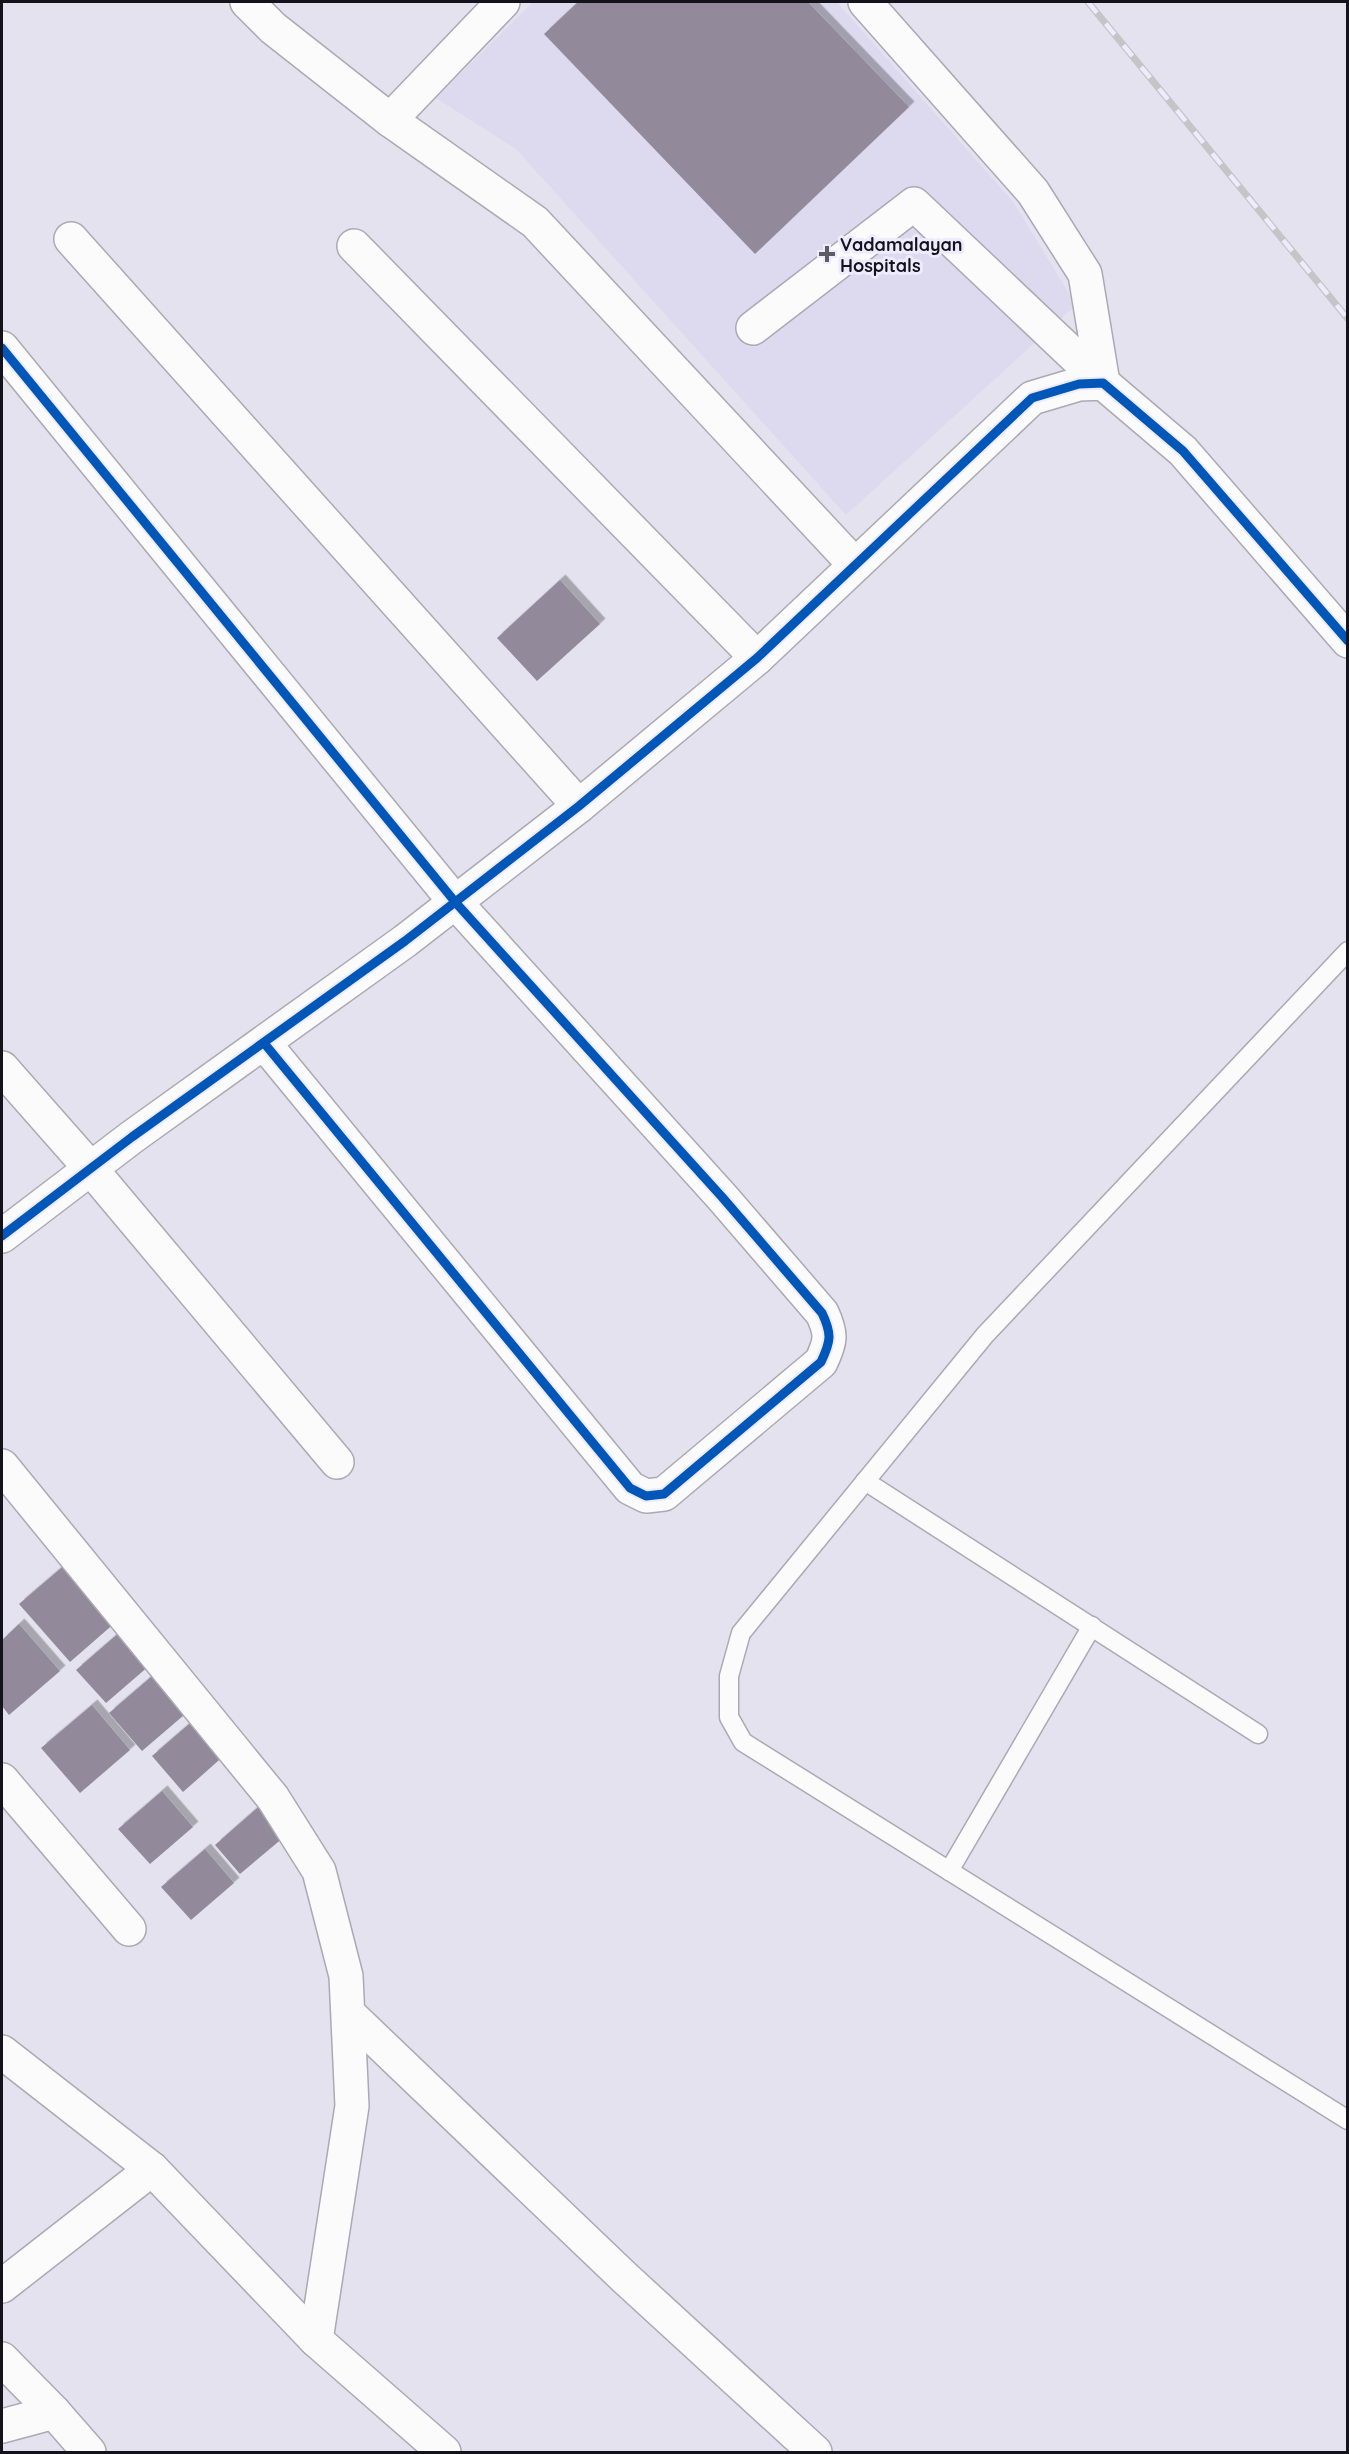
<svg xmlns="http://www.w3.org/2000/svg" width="1349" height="2454" font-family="Quicksand,sans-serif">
<defs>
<filter id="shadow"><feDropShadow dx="5.5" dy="-5.5" stdDeviation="0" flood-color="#0004"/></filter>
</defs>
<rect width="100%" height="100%" fill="#e4e2ee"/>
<path fill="#dddaef" d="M533,2H837L1014,203L1076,305L846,515L516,149L436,98Z"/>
<g fill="#928a9a" filter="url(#shadow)">
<path d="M578,2H808L909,107L755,254L544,34Z"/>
<path d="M560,580L600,624L537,681L497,638Z"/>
<path d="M67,1563L117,1621L70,1662L19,1604Z"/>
<path d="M19,1624L60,1671L9,1715L2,1706V1640Z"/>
<path d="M120,1632L150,1665L106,1703L76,1670Z"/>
<path d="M158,1671L191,1709L142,1751L109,1713Z"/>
<path d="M92,1705L130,1750L80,1793L41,1748Z"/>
<path d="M196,1718L227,1753L183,1792L152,1756Z"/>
<path d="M162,1791L193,1827L150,1864L118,1829Z"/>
<path d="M264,1802L290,1832L240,1874L215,1845Z"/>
<path d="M205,1849L234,1883L191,1920L161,1887Z"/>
</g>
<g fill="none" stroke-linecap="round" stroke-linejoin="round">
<g stroke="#aba9b3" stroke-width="21">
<g id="service">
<path d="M1348,951L985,1335L741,1633L729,1676V1717L743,1742L1348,2120"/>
<path d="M865,1481L1258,1734"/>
<path d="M949,1871L1092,1626"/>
</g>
</g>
<g stroke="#aba9b3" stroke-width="36">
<g id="minor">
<path d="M247,2L273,28L390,120L535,222L855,565"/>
<path d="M865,2L1033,192L1085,274L1103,383"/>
<path d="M390,120L503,2"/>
<path d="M71,239L579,806"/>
<path d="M354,246L757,658"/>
<path d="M753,328L914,204L1103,383"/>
<path d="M2,348L456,903L722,1197L822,1313C832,1334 831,1341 821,1362L664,1494L646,1496L630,1488L264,1043"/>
<path d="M2,1068L91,1169L337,1462"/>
<path d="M2,1236L132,1137L405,941L579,806L757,658L1032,398L1079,384L1103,383L1183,451L1348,641"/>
<path d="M2,1466L273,1798L319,1871L346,1976L352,2106L316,2340"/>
<path d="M2,1780L129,1929"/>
<path d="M349,2014L624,2277L815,2452"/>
<path d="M2,2052L152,2169L316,2340L444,2452"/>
<path d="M2,2286L152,2169"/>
<path d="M2,2359L54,2412L89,2452"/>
<path d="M2,2426L54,2412"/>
</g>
</g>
<use href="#service" stroke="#fbfbfc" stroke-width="18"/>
<use href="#minor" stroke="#fbfbfc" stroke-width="33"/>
<g stroke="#c5c4c7" stroke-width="7">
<path id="rail" d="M1088,2L1348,319"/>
</g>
<use href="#rail" stroke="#edebfd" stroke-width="4.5" stroke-dasharray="14" stroke-linecap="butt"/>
<g stroke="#edebfd" stroke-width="13">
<g id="cycleway">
<path d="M2,348L456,903L722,1197L822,1313C832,1334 831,1341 821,1362L664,1494L646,1496L630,1488L264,1043"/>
<path d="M2,1236L132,1137L405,941L579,806L757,658L1032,398L1079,384L1103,383L1183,451L1348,641"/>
</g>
</g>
<use href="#cycleway" stroke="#0057b8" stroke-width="9"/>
</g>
<path fill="#5d5b65" stroke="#edebfd" stroke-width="2" d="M824 245h6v6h6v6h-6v6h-6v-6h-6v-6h6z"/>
<g text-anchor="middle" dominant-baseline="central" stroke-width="6" stroke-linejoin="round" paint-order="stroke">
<g font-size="18" font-weight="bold" fill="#14131b" stroke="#edebfd" text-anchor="start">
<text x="840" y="244">Vadamalayan<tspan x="840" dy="21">Hospitals</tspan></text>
</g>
</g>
<rect width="1349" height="2454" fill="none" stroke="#14131b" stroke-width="6"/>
</svg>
